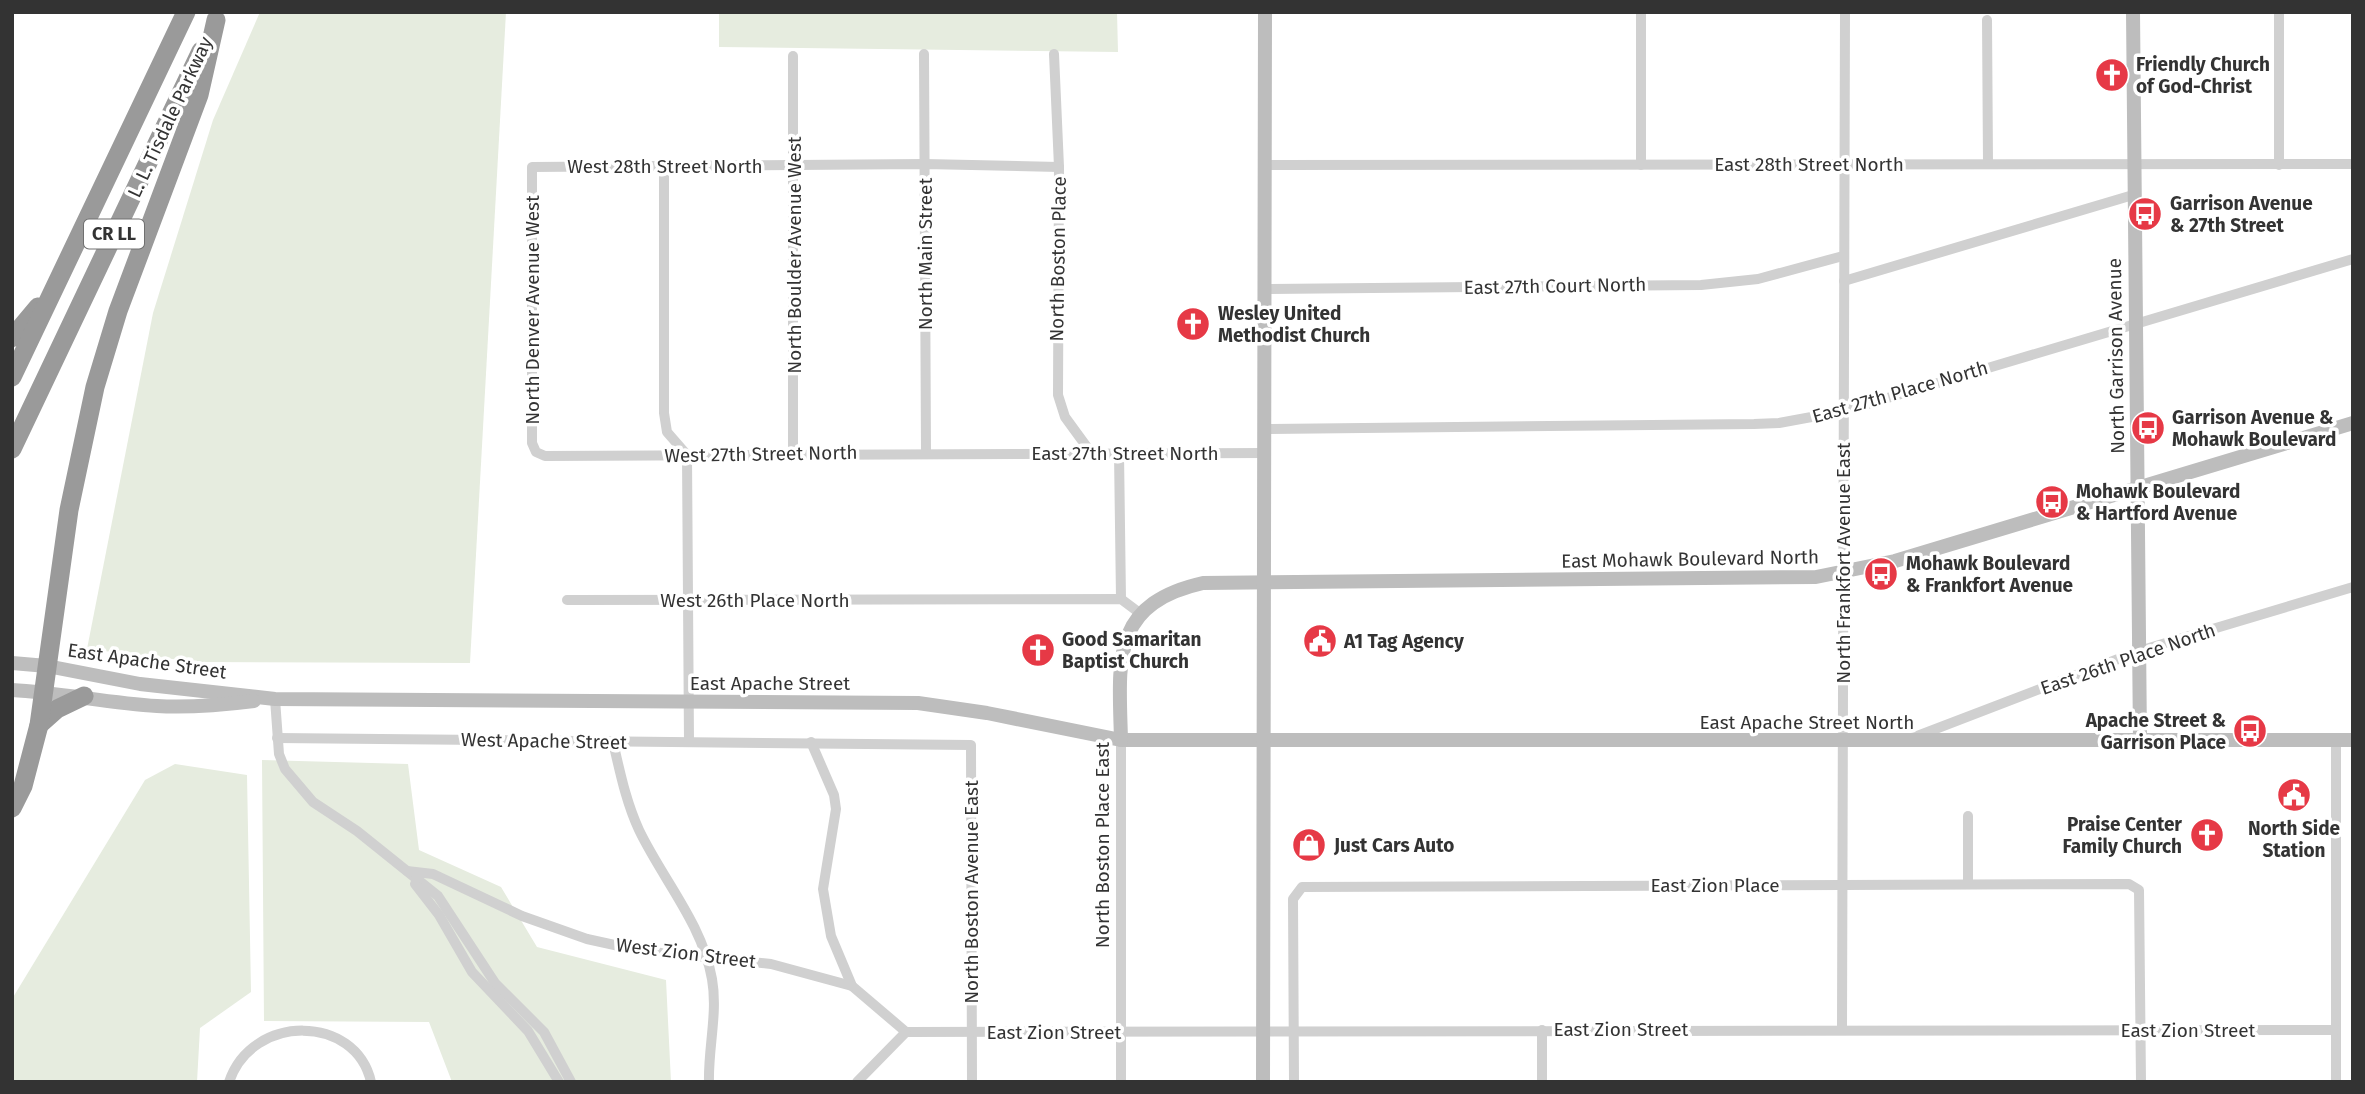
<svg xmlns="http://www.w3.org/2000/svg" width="2365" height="1094" font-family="'Fira Sans',sans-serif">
<rect width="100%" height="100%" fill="#fff"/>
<g fill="#e6ecdf">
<path d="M260,12H506L470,663L198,662L87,649L153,313L213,120Z"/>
<path d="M719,12H1117L1118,52L719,47Z"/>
<path d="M262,760L408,764L419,850L501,887L537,947L666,980L671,1082H452L429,1022L264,1021Z"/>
<path d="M175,764L247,775L251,992L200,1028L197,1082H12V999L145,780Z"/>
</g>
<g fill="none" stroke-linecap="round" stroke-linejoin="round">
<g stroke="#d0d0d0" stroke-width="10">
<path d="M1641,12V165"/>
<path d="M1987,20L1988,164"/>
<path d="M924,54L926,453"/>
<path d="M1054,54L1059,167L1058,395L1065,417L1092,454"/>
<path d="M793,56V453"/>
<path d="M664,165V413L667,432L687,455L689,742"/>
<path d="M1265,165L2353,164"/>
<path d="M2279,165V12"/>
<path d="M1059,167L925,164L532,167V443L536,452L545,456L1265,453"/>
<path d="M1844,281L2133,195"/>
<path d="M1265,289L1701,285L1758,279L1843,256"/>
<path d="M1265,429L1754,424L1779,423L1844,411L2353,259"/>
<path d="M1119,453L1121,599"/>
<path d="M567,600L1121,599L1141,614"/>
<path d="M275,699L279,754L285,769L313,802L357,831L438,896L495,983L544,1032L571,1082"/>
<path d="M277,738L971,745L972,1082"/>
<path d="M1912,738L2139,651L2353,587"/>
<path d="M1121,740V1082"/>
<path d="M2336,740V1082"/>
<path d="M613,742C620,772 626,802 639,830C663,880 702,923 712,979C718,1013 708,1048 709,1082"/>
<path d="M811,742L834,795L836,809L823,889L831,936L852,986L906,1032"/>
<path d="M1968,816V884"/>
<path d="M407,871L433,874L522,916L587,939L642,951L771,964L852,986"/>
<path d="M415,884L439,915L472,972L528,1031L559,1082"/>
<path d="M1842,1029L1845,12"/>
<path d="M1542,1030V1082"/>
<path d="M906,1032L2336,1030"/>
<path d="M229,1082C252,1013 356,1014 371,1082"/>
<path d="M857,1082L906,1032"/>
<path d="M1294,1082L1293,899L1302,887L2129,884L2139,890L2141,1082"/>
</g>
<g stroke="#bdbdbd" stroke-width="14">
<path d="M2133,12L2140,741"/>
<path d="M12,663L47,666L140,684L275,699L918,703L987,713L1121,740H2353"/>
<path d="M12,690C61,693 109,703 157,706C190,708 222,705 254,701"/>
<path d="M1121,740C1119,661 1110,604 1203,583L1816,577L1895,561L2353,423"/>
<path d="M1263,1082L1265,12"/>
</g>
<g stroke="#9a9a9a" stroke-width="19">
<path d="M12,338L38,307"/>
<path d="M12,377L186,12"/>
<path d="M12,449L201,51"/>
<path d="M39,725L57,709L84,696"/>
<path d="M12,808L23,786L39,725L69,510L95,387L118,311L199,95L216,20"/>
</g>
</g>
<defs>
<g id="church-disc" transform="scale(1.75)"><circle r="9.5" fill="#e63946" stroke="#fff"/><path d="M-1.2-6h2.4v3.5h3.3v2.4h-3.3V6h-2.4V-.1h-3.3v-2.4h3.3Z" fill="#fff"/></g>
<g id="bus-disc" transform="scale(1.75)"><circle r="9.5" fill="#e63946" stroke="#fff"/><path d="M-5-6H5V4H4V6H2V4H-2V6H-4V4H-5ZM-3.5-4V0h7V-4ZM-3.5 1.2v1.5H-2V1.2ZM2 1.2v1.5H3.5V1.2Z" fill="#fff"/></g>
<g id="civic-disc" transform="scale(1.75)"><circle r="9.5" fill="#e63946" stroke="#fff"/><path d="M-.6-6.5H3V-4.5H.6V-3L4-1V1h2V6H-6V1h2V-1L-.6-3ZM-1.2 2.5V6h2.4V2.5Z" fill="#fff"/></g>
<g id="shop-disc" transform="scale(1.75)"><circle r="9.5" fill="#e63946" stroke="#fff"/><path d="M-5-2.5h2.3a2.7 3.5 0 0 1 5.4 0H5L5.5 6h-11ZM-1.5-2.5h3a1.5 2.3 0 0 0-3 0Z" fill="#fff"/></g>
</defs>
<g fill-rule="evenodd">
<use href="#church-disc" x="2112" y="75"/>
<use href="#bus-disc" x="2145" y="214"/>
<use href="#church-disc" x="1193" y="324"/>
<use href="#bus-disc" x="2148" y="428"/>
<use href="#bus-disc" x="2052" y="502"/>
<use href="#bus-disc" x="1881" y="574"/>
<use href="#civic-disc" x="1320" y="641"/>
<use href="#church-disc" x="1038" y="650"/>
<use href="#bus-disc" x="2250" y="731"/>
<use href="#civic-disc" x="2294" y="795"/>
<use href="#church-disc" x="2207" y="835"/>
<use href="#shop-disc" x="1309" y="845"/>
</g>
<g text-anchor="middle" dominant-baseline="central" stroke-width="7" stroke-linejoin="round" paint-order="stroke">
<rect fill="#fff" stroke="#707070" stroke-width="2" x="84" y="219.5" width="60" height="29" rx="5"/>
<g font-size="18" font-weight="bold" fill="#333">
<text x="114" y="234">CR LL</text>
</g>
<g font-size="19" font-weight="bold" fill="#333" stroke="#fff" text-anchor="start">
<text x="2136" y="64">Friendly Church<tspan x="2136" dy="22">of God-Christ</tspan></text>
<text x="2170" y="203">Garrison Avenue<tspan x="2170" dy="22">&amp; 27th Street</tspan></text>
<text x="1218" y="313">Wesley United<tspan x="1218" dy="22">Methodist Church</tspan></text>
<text x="2172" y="417">Garrison Avenue &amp;<tspan x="2172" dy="22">Mohawk Boulevard</tspan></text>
<text x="2076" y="491">Mohawk Boulevard<tspan x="2076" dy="22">&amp; Hartford Avenue</tspan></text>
<text x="1906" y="563">Mohawk Boulevard<tspan x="1906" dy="22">&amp; Frankfort Avenue</tspan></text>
<text x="1062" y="639">Good Samaritan<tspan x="1062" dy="22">Baptist Church</tspan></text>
<text x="1344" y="641">A1 Tag Agency</text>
<text x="2226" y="720" text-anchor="end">Apache Street &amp;<tspan x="2226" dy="22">Garrison Place</tspan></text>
<text x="2182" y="824" text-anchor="end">Praise Center<tspan x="2182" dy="22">Family Church</tspan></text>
<text x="2294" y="828" text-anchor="middle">North Side<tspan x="2294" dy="22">Station</tspan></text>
<text x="1334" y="845">Just Cars Auto</text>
</g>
<g font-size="19" fill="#333" stroke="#fff">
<text transform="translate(170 117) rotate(-65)">L. L. Tisdale Parkway</text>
<text x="1809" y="164">East 28th Street North</text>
<text x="665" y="166">West 28th Street North</text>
<text transform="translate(925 254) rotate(-90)">North Main Street</text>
<text transform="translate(794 255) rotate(-90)">North Boulder Avenue West</text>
<text transform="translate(1058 259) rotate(-89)">North Boston Place</text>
<text transform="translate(1555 286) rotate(-1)">East 27th Court North</text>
<text transform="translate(532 310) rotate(-90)">North Denver Avenue West</text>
<text transform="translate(2116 356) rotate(-91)">North Garrison Avenue</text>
<text transform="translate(1900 392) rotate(-16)">East 27th Place North</text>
<text x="1125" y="453">East 27th Street North</text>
<text transform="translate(761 454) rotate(-1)">West 27th Street North</text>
<text transform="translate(1690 559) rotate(-1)">East Mohawk Boulevard North</text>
<text transform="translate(1843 563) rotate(-90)">North Frankfort Avenue East</text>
<text x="755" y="600">West 26th Place North</text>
<text transform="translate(2128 659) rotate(-19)">East 26th Place North</text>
<text transform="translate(147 661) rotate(8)">East Apache Street</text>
<text x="770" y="683">East Apache Street</text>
<text x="1807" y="722">East Apache Street North</text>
<text transform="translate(544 741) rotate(1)">West Apache Street</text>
<text transform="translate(1102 845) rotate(-90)">North Boston Place East</text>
<text x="1715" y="885">East Zion Place</text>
<text transform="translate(971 892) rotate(-90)">North Boston Avenue East</text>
<text transform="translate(686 953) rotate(7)">West Zion Street</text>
<text x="1621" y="1029">East Zion Street</text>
<text x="2188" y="1030">East Zion Street</text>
<text x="1054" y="1032">East Zion Street</text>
</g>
</g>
<rect width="2365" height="1094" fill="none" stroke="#333333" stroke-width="28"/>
</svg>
